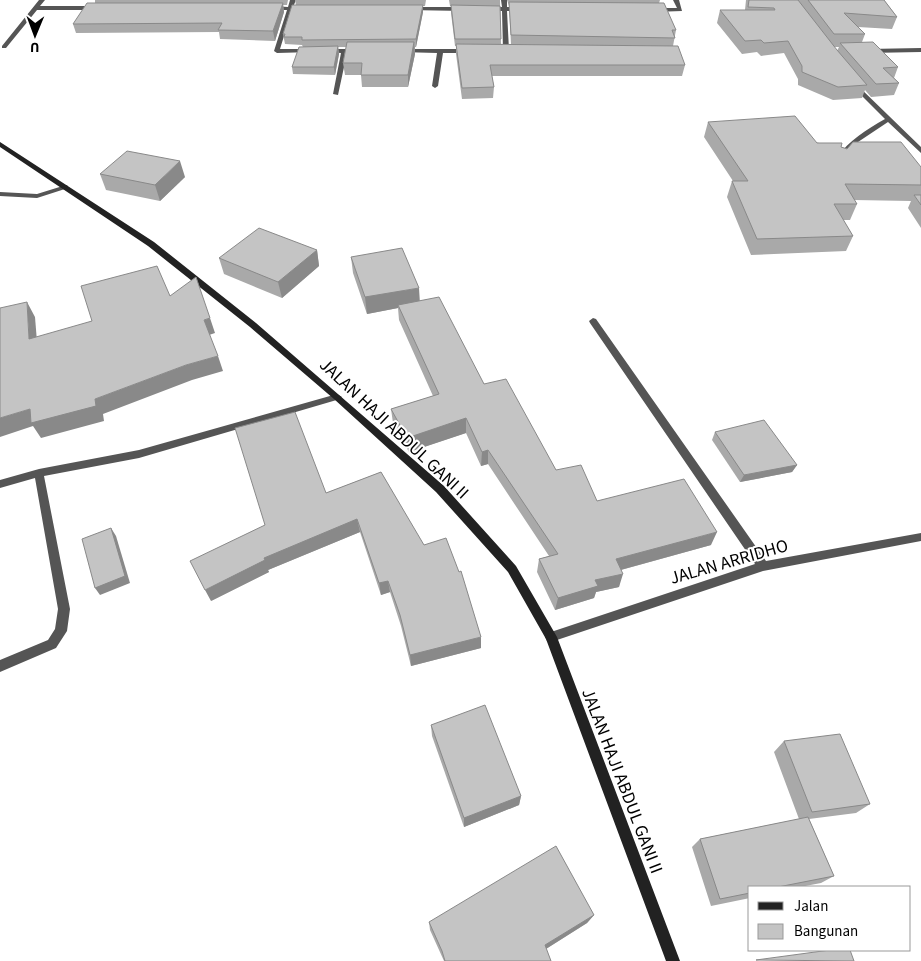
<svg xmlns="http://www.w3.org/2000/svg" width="921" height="961" font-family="'Source Sans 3',sans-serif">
<rect width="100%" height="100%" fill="#fff"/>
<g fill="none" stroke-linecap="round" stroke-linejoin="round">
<path fill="#555" fill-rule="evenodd" d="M66,185L68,186V188L37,198L0,196V192L37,194Z"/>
<g fill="#555" fill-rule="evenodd">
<path d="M39,0H45L40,6H97L100,8L97,10H37L6,48H2V46Z"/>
<path d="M290,0H296L293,7L308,9L305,11L292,10L280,49H310L312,50V52L277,53L274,51L287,10H272L269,8L272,6L288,7Z"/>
<path d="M501,0H507V7H522L525,9L522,11H507L509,50L506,52L503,50L502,11H487L484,9L487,7H502Z"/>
<path d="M673,0H679L682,11L654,12L651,10L654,8H677Z"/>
<path d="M409,7H465L468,9L465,11L407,10V8Z"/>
<path d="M921,48V52L868,53L865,51L868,49Z"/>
<path d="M325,49H358L361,51L358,53H347L338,95L333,94L341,53L323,52V50Z"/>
<path d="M402,49H470L473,51L470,53H443L438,86L435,88L432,86L437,53L400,52V50Z"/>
<path d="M852,84H856L921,147V153L888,122L858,142L842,159H838L837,158C849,140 866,130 885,119L852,86Z"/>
<path d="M593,318L596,319L766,561L921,533V541L763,571L551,642L547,641L545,637L547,633L551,632L755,564L590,323L589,321Z"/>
<path d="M337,394L342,397L340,399L139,458L44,476L70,609L67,631L56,648L0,672V660L48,640L55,629L58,609L35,478L0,488V480L39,469L139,450Z"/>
</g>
<path fill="#222" fill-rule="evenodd" d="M0,142L154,242L256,323L444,486L516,566L557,637L680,961H666L546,639L508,572L436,492L334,399L250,327L148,246L0,147Z"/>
</g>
<g fill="#a9a9a9" fill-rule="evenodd">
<path d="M95,0H288L287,5H283L284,12L275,41L220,39L219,32L76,33L73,24L95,3Z"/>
<path d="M295,0H426L425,6H423V12L416,47H415V54L408,87H362L361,75H345L343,63L346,47H338L339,54L335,75L293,74L292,67L303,47L302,45L285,44L283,34L296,5Z"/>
<path d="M449,0H500L501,44H511L509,6L507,0H660L659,3L676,30L673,46L685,65L682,76H492L494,87L493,98L462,99L456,54V46H455L451,13V6H450Z"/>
<path d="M746,0H884L897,17L892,29L858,27L865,34L862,42L898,67L894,78L899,83L894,95L871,97L865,90L862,98L833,100L798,85V79L784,53L761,56L757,52L742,54L717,23L720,10H745ZM834,47H839L837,51Z"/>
<path d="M708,122L841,147L921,167V228L908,208L911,201L854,200L857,204L850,220H843L853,236L846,251L751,255L727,197L732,181H733L704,137Z"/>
<path d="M100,174L185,177L160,201L106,190Z"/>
<path d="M317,250L319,266L282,298L224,274L219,258Z"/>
<path d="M351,257L419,301L484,384L556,470L597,501L711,545L621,570L619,587L596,592L594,598L555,610L537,572L539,559L549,556L488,464L481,466L466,433L409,452L393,423L391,409L433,396L399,320L398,308L367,314L353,273Z"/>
<path d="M715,432L797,465L792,472L740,482L712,440Z"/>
<path d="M381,472L481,648L411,666L401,626L390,592L381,595L360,532L268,570L269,572L211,601L265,525L326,493Z"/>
<path d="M431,725L521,796L519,805L464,827L432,736Z"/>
<path d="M784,741L870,804L856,813L809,819L834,876L821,883L800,887H750V898L711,906L692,847L700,839L799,819L774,752Z"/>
<path d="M594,915L587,923L546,949L551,961H444L430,930L429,922Z"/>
</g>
<g fill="#898989">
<path d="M283,3L284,12L275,41L273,31Z"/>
<path d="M423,5V12L416,47V39Z"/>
<path d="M414,42L415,54L408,87V75Z"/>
<path d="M338,46L339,54L335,75L334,67Z"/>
<path d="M180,161L185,177L160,201L155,185Z"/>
<path d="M317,250L319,266L282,298L278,282Z"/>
<path d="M419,288L420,304L398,305V308L367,314L365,297Z"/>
<path d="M27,302L35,317L38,354L29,339Z"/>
<path d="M210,318L215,333L209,335L204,320Z"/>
<path d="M218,356L223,371L192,380L103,414L104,421L41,438L33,426L0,437V418L30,409L95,399L186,365Z"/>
<path d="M466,418V433L409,452L407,438Z"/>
<path d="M488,450V464L481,466L482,452Z"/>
<path d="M797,465L792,472L740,482L744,475Z"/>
<path d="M357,519L360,532L268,570L269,572L211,601L205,590L264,558Z"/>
<path d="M111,528L116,536L130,583L100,595L95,588Z"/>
<path d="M717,532L711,545L613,572L616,559Z"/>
<path d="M623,574L619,587L596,592L594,598L555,610L558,598L595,580Z"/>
<path d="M388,581L390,592L381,595L379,583Z"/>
<path d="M481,637V648L411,666L410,655Z"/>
<path d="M521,796L519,805L464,827V818Z"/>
<path d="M594,915L587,923L541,952L545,945Z"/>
</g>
<g fill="#c4c4c4" stroke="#898989">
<path d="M749,0H798L837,50L867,85L838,87L802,72V66L788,41L764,43L761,40L745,41L720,10H775L774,8L748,7Z"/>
<path d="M808,0H884L897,17L844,13L865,34H834Z"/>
<path d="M509,2L664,3L676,30H672L675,38L511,35Z"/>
<path d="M87,3H283L273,31L218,30L222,23L73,24Z"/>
<path d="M292,5H423L416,39L302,40V37H284L285,34H283Z"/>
<path d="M451,5L500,6L501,39H455Z"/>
<path d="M347,42H414L408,75H361L362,63H343Z"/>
<path d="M873,42L898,67L883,68L899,83L876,84L840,43Z"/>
<path d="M456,44L678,46L685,65H490L494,87L462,88Z"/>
<path d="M338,46L334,67H292L299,47Z"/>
<path d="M795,116L817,143H842L841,147L847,149L853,142H901L921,167V185L845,184L857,204H834L853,236L757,239L732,181H748L708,122Z"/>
<path d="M127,151L180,161L155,185L100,174Z"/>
<path d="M914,195H921V205Z"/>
<path d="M259,228L317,250L278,282L219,258Z"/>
<path d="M402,248L419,288L365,297L351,257Z"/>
<path d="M157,266L170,296L196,277L210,318L204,320L218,356L186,365L95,399L96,406L31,423L30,409L0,418V308L27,302L29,339L92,321L81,286Z"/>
<path d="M439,297L484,384L506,379L556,470L581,465L597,501L684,479L717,532L616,559L623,574L595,580L598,586L558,598L539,559L558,554L488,450L482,452L466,418L407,438L391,409L439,394L398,305Z"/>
<path d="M295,412L326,493L381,472L424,545L446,538L459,572L461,571L481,637L410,655L400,615L388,581L379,583L357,519L264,558L265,560L205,590L190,561L265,525L235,428Z"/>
<path d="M764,420L797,465L744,475L715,432Z"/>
<path d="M111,528L125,576L95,588L82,539Z"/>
<path d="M485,705L521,796L464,818L431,725Z"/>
<path d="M840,734L870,804L812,812L784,741Z"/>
<path d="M808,817L834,876L778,887H750V893L720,899L700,839Z"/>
<path d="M556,846L594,915L545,945L551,961H445L442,951L429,922Z"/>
<path d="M830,950H850L854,961L756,960Z"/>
</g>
<g text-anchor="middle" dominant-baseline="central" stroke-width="4" stroke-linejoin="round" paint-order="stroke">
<g font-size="18" fill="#000" stroke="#fff">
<text transform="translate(394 429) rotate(43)">JALAN HAJI ABDUL GANI II</text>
<text transform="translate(729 562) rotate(-16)">JALAN ARRIDHO</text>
<text transform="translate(622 781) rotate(69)">JALAN HAJI ABDUL GANI II</text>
</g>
</g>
<rect x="748" y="886" width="162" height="65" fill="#ffffff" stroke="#999999"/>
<rect x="758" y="902" width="25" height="8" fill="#222222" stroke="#999999"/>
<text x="794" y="911" font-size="15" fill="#000000">Jalan</text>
<rect x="758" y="924" width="25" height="15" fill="#c4c4c4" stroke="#999999"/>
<text x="794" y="936" font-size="15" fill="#000000">Bangunan</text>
<g transform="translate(35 35) rotate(181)" stroke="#ffffff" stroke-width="4" paint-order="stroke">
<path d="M0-4L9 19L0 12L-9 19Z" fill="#000000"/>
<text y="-8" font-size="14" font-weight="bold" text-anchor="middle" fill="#000000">U</text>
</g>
</svg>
